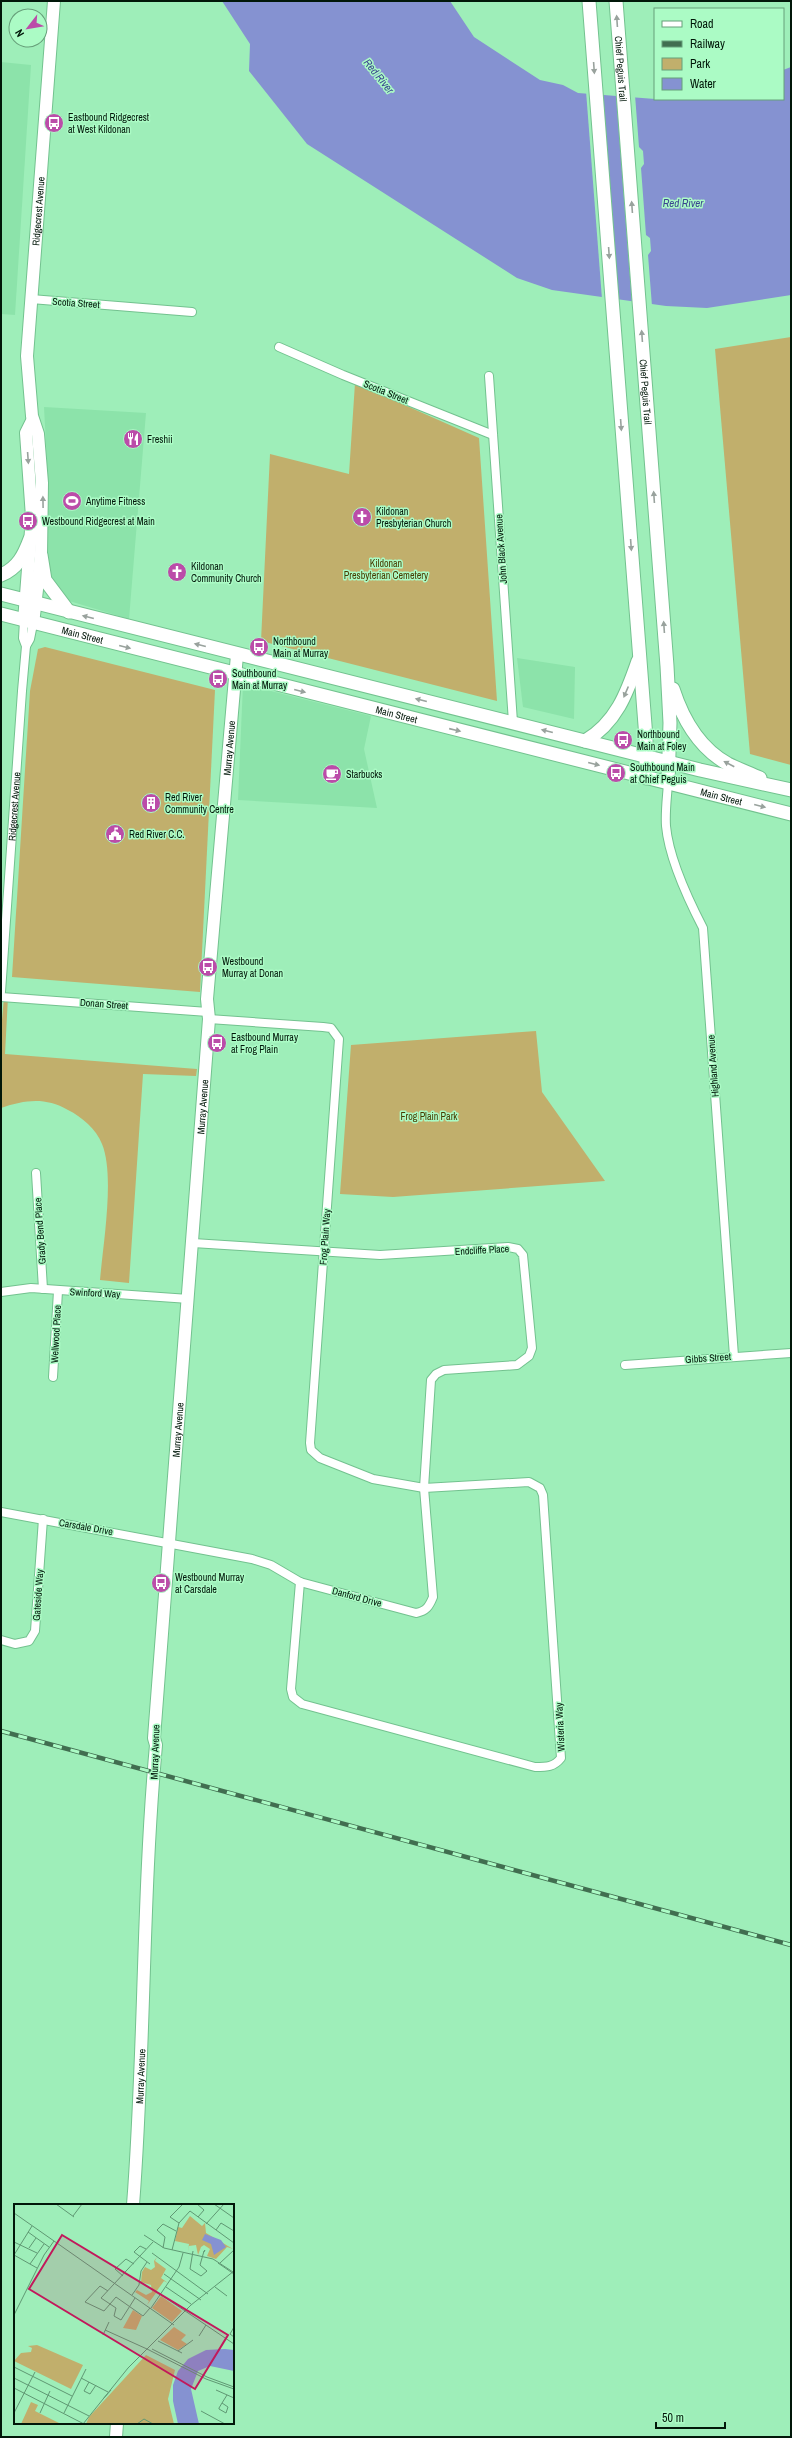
<svg xmlns="http://www.w3.org/2000/svg" width="792" height="2438" font-family="'Archivo Narrow',sans-serif">
<rect width="100%" height="100%" fill="#9eeeb9"/>
<g fill="#8ce3aa">
<path d="M1,62L31,65L15,315L1,314Z"/>
<path d="M44,407L146,413L129,619L66,600L54,588L46,567L49,500Z"/>
<path d="M517,658L575,667L574,719L523,707Z"/>
<path d="M243,684L371,716L364,749L377,808L238,800Z"/>
</g>
<g fill="#c1af6c">
<path d="M791,337V765L750,754L715,349Z"/>
<path d="M355,383L479,438L497,701L261,641L270,454L349,474Z"/>
<path d="M45,647L215,690L200,992L12,977L30,691L38,649Z"/>
<path d="M4,997H8L5,1054L197,1069L196,1076L143,1074L129,1283L100,1280C103,1245 115,1175 102,1144C96,1129 82,1117 68,1110C45,1097 25,1100 1,1108V1031Z"/>
<path d="M536,1031L542,1092L605,1181L393,1197L340,1194L351,1045Z"/>
</g>
<path fill="#8592d1" d="M222,1H450L474,37L540,80L563,85L578,93L655,99H783V70L791,67V295L707,308L666,306L552,290L517,278L307,144L249,71L250,44Z"/>
<g fill="#9eeeb9">
<path d="M586,91L603,92L619,301L602,299Z"/>
<path d="M616,93L635,95L639,147L643,151L644,164L641,168L646,235L650,238L651,251L648,255L652,306L632,303Z"/>
</g>
<g fill="none" stroke-linecap="round" stroke-linejoin="round">
<g stroke="#73c28f" stroke-width="10">
<g id="street">
<path d="M31,299L192,312"/>
<path d="M279,347L343,375L493,435"/>
<path d="M489,376L513,722"/>
<path d="M24,621L23,638L26,646"/>
<path d="M668,783C667,798 665,812 666,826C669,859 688,899 703,928L734,1356"/>
<path id="s1" d="M1,992L22,691L26,646L30,639L33,624"/>
<path d="M1,997L208,1012"/>
<path d="M209,1019L323,1027L331,1028L339,1039L310,1443L311,1450L320,1458L373,1479L424,1488L529,1482L540,1488L543,1495L561,1758C554,1767 547,1767 535,1767L302,1704L293,1697L291,1689L300,1582"/>
<path d="M36,1173L43,1289"/>
<path d="M1,1292L31,1288L189,1299"/>
<path d="M625,1365L791,1353"/>
<path d="M53,1377L58,1291"/>
<path d="M1,1512L252,1559L271,1565L300,1582L416,1613C426,1611 429,1607 433,1597L424,1488L431,1380L436,1374L444,1370L517,1365L529,1356L532,1348L523,1255L518,1249L508,1247L380,1255L193,1243"/>
<path d="M1,1640L15,1644L29,1641L35,1631L43,1519"/>
</g>
</g>
<g stroke="#73c28f" stroke-width="14">
<g id="secondary">
<path d="M24,621L32,517L26,433L32,421"/>
<path id="s2" d="M33,624L41,555L42,483L38,434L32,416L27,356L54,1"/>
<path id="s3" d="M133,2205C145,2052 142,1898 156,1745L154,1738L209,1019L207,999L237,655"/>
<path d="M116,2437L117,2423"/>
</g>
</g>
<g stroke="#73c28f" stroke-width="15">
<g id="primary">
<path d="M589,1L646,738V778"/>
<path id="s4" d="M616,1L667,666L670,723L668,783"/>
<path d="M41,555L45,580L69,612"/>
<path d="M1,575C18,568 24,555 30,539"/>
<path d="M1,594L700,770L791,790"/>
<path id="s5" d="M1,614L791,814"/>
<path d="M673,689C683,720 699,748 728,764C738,769 749,773 760,778"/>
<path d="M585,741C616,723 627,693 638,661"/>
</g>
</g>
<use href="#street" stroke="#fff" stroke-width="8"/>
<use href="#secondary" stroke="#fff" stroke-width="12"/>
<use href="#primary" stroke="#fff" stroke-width="13"/>
<g stroke="#416e50" stroke-width="4.5">
<path id="rail" d="M1,1731L791,1945"/>
</g>
<use href="#rail" stroke="#abfbc5" stroke-width="3" stroke-dasharray="9" stroke-linecap="butt"/>
</g>
<defs><path id="oneway-solid" d="M-6-.8H1V-3.2L6.5 0L1 3.2V.8H-6Z"/></defs>
<g fill="#99a29d">
<use href="#oneway-solid" transform="translate(617 21) rotate(-94)"/>
<use href="#oneway-solid" transform="translate(594 68) rotate(86)"/>
<use href="#oneway-solid" transform="translate(632 207) rotate(-94)"/>
<use href="#oneway-solid" transform="translate(609 253) rotate(86)"/>
<use href="#oneway-solid" transform="translate(642 336) rotate(-94)"/>
<use href="#oneway-solid" transform="translate(621 425) rotate(86)"/>
<use href="#oneway-solid" transform="translate(28 458) rotate(86)"/>
<use href="#oneway-solid" transform="translate(654 497) rotate(-94)"/>
<use href="#oneway-solid" transform="translate(43 502) rotate(-91)"/>
<use href="#oneway-solid" transform="translate(631 545) rotate(86)"/>
<use href="#oneway-solid" transform="translate(88 617) rotate(-166)"/>
<use href="#oneway-solid" transform="translate(664 627) rotate(-94)"/>
<use href="#oneway-solid" transform="translate(200 645) rotate(-166)"/>
<use href="#oneway-solid" transform="translate(125 647) rotate(14)"/>
<use href="#oneway-solid" transform="translate(300 691) rotate(14)"/>
<use href="#oneway-solid" transform="translate(626 692) rotate(113)"/>
<use href="#oneway-solid" transform="translate(421 700) rotate(-166)"/>
<use href="#oneway-solid" transform="translate(455 730) rotate(13)"/>
<use href="#oneway-solid" transform="translate(547 731) rotate(-166)"/>
<use href="#oneway-solid" transform="translate(594 764) rotate(14)"/>
<use href="#oneway-solid" transform="translate(729 764) rotate(-152)"/>
<use href="#oneway-solid" transform="translate(760 806) rotate(14)"/>
</g>
<defs>
<g id="bus-disc" transform="scale(1)"><circle r="9.5" fill="#bb4ca9" stroke="#abfbc5"/><path d="M-5-6H5V4H4V6H2V4H-2V6H-4V4H-5ZM-3.5-4V0h7V-4ZM-3.5 1.2v1.5H-2V1.2ZM2 1.2v1.5H3.5V1.2Z" fill="#fff"/></g>
<g id="restaurant-disc" transform="scale(1)"><circle r="9.5" fill="#bb4ca9" stroke="#abfbc5"/><path d="M-5-6h1v4h1v-4h1v4h1v-4h1v5L-1.5 .5V6h-2V.5L-5-1ZM5-6V6H3V1.5H1.5Q1.5-4 5-6Z" fill="#fff"/></g>
<g id="stadium-disc" transform="scale(1)"><circle r="9.5" fill="#bb4ca9" stroke="#abfbc5"/><path d="M0-5a6.5 5 0 1 0 0 10a6.5 5 0 1 0 0-10ZM-3.5-1.8h7v3.6h-7Z" fill="#fff"/></g>
<g id="church-disc" transform="scale(1)"><circle r="9.5" fill="#bb4ca9" stroke="#abfbc5"/><path d="M-1.2-6h2.4v3.5h3.3v2.4h-3.3V6h-2.4V-.1h-3.3v-2.4h3.3Z" fill="#fff"/></g>
<g id="cafe-disc" transform="scale(1)"><circle r="9.5" fill="#bb4ca9" stroke="#abfbc5"/><path d="M-5.5-4.5H6V0H3Q3 3.5 0 3.5H-2.5Q-5.5 3.5-5.5 0ZM3-3.2v2h1.7v-2ZM-6 4.5H4V6H-6Z" fill="#fff"/></g>
<g id="building-disc" transform="scale(1)"><circle r="9.5" fill="#bb4ca9" stroke="#abfbc5"/><path d="M-4-6H4V6H1V3H-1V6H-4ZM-2.5-4.3h1.7v1.8h-1.7ZM.8-4.3h1.7v1.8H.8ZM-2.5-1h1.7V.8h-1.7ZM.8-1h1.7V.8H.8Z" fill="#fff"/></g>
<g id="civic-disc" transform="scale(1)"><circle r="9.5" fill="#bb4ca9" stroke="#abfbc5"/><path d="M-.6-6.5H3V-4.5H.6V-3L4-1V1h2V6H-6V1h2V-1L-.6-3ZM-1.2 2.5V6h2.4V2.5Z" fill="#fff"/></g>
</defs>
<g fill-rule="evenodd">
<use href="#bus-disc" x="54" y="123"/>
<use href="#restaurant-disc" x="133" y="439"/>
<use href="#stadium-disc" x="72" y="501"/>
<use href="#church-disc" x="362" y="517"/>
<use href="#bus-disc" x="28" y="521"/>
<use href="#church-disc" x="177" y="572"/>
<use href="#bus-disc" x="259" y="647"/>
<use href="#bus-disc" x="218" y="679"/>
<use href="#bus-disc" x="623" y="740"/>
<use href="#bus-disc" x="616" y="773"/>
<use href="#cafe-disc" x="332" y="774"/>
<use href="#building-disc" x="151" y="803"/>
<use href="#civic-disc" x="115" y="834"/>
<use href="#bus-disc" x="208" y="967"/>
<use href="#bus-disc" x="217" y="1043"/>
<use href="#bus-disc" x="161" y="1583"/>
</g>
<g text-anchor="middle" dominant-baseline="central" stroke-width="3" stroke-linejoin="round" paint-order="stroke">
<g font-size="10" fill="#011709" stroke="#abfbc5">
<text stroke="none"><textPath href="#s4" startOffset="68">Chief Peguis Trail</textPath></text>
<text stroke="none"><textPath href="#s2" startOffset="415">Ridgecrest Avenue</textPath></text>
<text transform="translate(76 303) rotate(4)">Scotia Street</text>
<text transform="translate(386 392) rotate(22)">Scotia Street</text>
<text stroke="none"><textPath href="#s4" startOffset="392">Chief Peguis Trail</textPath></text>
<text transform="translate(501 549) rotate(-94)">John Black Avenue</text>
<text stroke="none"><textPath href="#s5" startOffset="84">Main Street</textPath></text>
<text stroke="none"><textPath href="#s5" startOffset="408">Main Street</textPath></text>
<text stroke="none"><textPath href="#s3" startOffset="1461">Murray Avenue</textPath></text>
<text stroke="none"><textPath href="#s5" startOffset="743">Main Street</textPath></text>
<text stroke="none"><textPath href="#s1" startOffset="186">Ridgecrest Avenue</textPath></text>
<text transform="translate(104 1004) rotate(4)">Donan Street</text>
<text transform="translate(713 1066) rotate(-94)">Highland Avenue</text>
<text stroke="none"><textPath href="#s3" startOffset="1101">Murray Avenue</textPath></text>
<text transform="translate(40 1231) rotate(-94)">Grady Bend Place</text>
<text transform="translate(325 1237) rotate(-86)">Frog Plain Way</text>
<text transform="translate(482 1250) rotate(-3)">Endcliffe Place</text>
<text transform="translate(95 1293) rotate(3)">Swinford Way</text>
<text transform="translate(56 1334) rotate(-87)">Wellwood Place</text>
<text transform="translate(708 1358) rotate(-4)">Gibbs Street</text>
<text stroke="none"><textPath href="#s3" startOffset="777">Murray Avenue</textPath></text>
<text transform="translate(86 1527) rotate(10)">Carsdale Drive</text>
<text transform="translate(38 1595) rotate(-86)">Gateside Way</text>
<text transform="translate(357 1597) rotate(15)">Danford Drive</text>
<text transform="translate(560 1727) rotate(-93)">Wisteria Way</text>
<text transform="translate(155 1752) rotate(-88)">Murray Avenue</text>
<text stroke="none"><textPath href="#s3" startOffset="129">Murray Avenue</textPath></text>
</g>
<g font-size="10" fill="#011709" stroke="#abfbc5" text-anchor="start">
<text x="68" y="117">Eastbound Ridgecrest<tspan x="68" dy="12">at West Kildonan</tspan></text>
<text x="147" y="439">Freshii</text>
<text x="86" y="501">Anytime Fitness</text>
<text x="376" y="511">Kildonan<tspan x="376" dy="12">Presbyterian Church</tspan></text>
<text x="42" y="521">Westbound Ridgecrest at Main</text>
<text x="191" y="566">Kildonan<tspan x="191" dy="12">Community Church</tspan></text>
<text x="273" y="641">Northbound<tspan x="273" dy="12">Main at Murray</tspan></text>
<text x="232" y="673">Southbound<tspan x="232" dy="12">Main at Murray</tspan></text>
<text x="637" y="734">Northbound<tspan x="637" dy="12">Main at Foley</tspan></text>
<text x="630" y="767">Southbound Main<tspan x="630" dy="12">at Chief Peguis</tspan></text>
<text x="346" y="774">Starbucks</text>
<text x="165" y="797">Red River<tspan x="165" dy="12">Community Centre</tspan></text>
<text x="129" y="834">Red River C.C.</text>
<text x="222" y="961">Westbound<tspan x="222" dy="12">Murray at Donan</tspan></text>
<text x="231" y="1037">Eastbound Murray<tspan x="231" dy="12">at Frog Plain</tspan></text>
<text x="175" y="1577">Westbound Murray<tspan x="175" dy="12">at Carsdale</tspan></text>
</g>
<g font-size="10" fill="#483a00" stroke="#abfbc5">
<text x="386" y="563">Kildonan<tspan x="386" dy="12">Presbyterian Cemetery</tspan></text>
<text x="429" y="1116">Frog Plain Park</text>
</g>
<g font-size="11" font-style="italic" fill="#39438f" stroke="#abfbc5">
<text transform="translate(379 76) rotate(51)">Red River</text>
<text x="683" y="203">Red River</text>
</g>
</g>
<g transform="translate(14 2204)">
<rect width="220" height="220" fill="#9eeeb9"/>
<path d="M176,12L188,22L191,19L192,29L219,45L213,43L202,55L193,52L196,45L190,41L187,43L184,51L182,41L175,42L174,48L175,40L161,37L164,23L168,24ZM143,53L141,57L152,65L147,74L154,79L150,77L142,88L146,91L142,89L133,101L135,97L121,88L123,86L132,91L138,88L137,81L127,78L128,68L131,63L137,66L141,63L140,57ZM147,92L168,107L158,118L138,104ZM119,106L128,112L122,126L109,124ZM160,123L172,131L167,136L173,140L164,146L146,136ZM23,141L69,161L57,185L0,157L7,149L17,148L18,144L14,142ZM132,151L161,166L154,195L160,220H72L75,213ZM17,198L24,201L21,207L47,220H7Z" fill="#c1af6c"/>
<path d="M191,30L207,36L212,43L200,51L197,40L188,36ZM211,145L220,146V167L196,162L184,167L177,185L185,220H164L159,197V181L164,167L174,155L192,146Z" fill="#8592d1"/>
<path fill="none" stroke="#5f9873" stroke-width="1" d="M42,0L60,13M183,0L190,6L184,13M200,0L220,14M0,9L160,121M59,12L68,0M165,19L156,13L169,0M192,20L210,0M202,26L207,19L220,27M14,28L35,43M130,31L150,44L199,55L219,68M0,38L23,49M15,44L22,34M149,44L151,33L143,26L149,20L162,27M132,45L126,42L120,48L136,60M158,46L165,19L176,7L220,39M179,47L176,65L187,72L193,67L186,61L190,47L191,46L190,48M138,49L194,90M0,51L18,22M0,51L23,64M204,59L220,70M206,59L220,46M16,60L30,40M150,70L187,96M109,72L101,65L112,55L120,60M152,83L177,100M201,83L213,92M94,87L86,82L71,98L90,107L102,93L129,112L136,104M146,90L220,140M118,91L125,81L127,67L133,58M121,94L107,116L100,112L102,104L87,94L139,38M137,104L165,63L169,49M0,111L30,51L40,37M220,123L216,130L220,133M91,126L133,145M89,131L95,118M185,132L192,121M144,137L168,149M133,145L192,175L220,185M138,145L193,173L220,183M164,147L179,136M0,163L58,192M0,174L75,212M67,174L94,188M75,178L70,187L76,190L82,181M0,184L70,220M202,186L220,194M89,195L97,186M208,199L214,203L212,209L205,205V204L208,199L213,191M187,207L211,220M0,209L21,168M26,209L36,187M50,209L72,165M69,220L114,164L177,101L220,67M123,220L130,215L139,220"/>
<path fill="#c2185b" fill-opacity="0.15" stroke="#c2185b" stroke-width="2" d="M48,31L214,131L181,185L15,85Z"/>
<rect width="220" height="220" fill="none" stroke="#011709" stroke-width="2"/>
</g>
<rect width="792" height="2438" fill="none" stroke="#011709" stroke-width="4"/>
<rect x="654" y="8" width="130" height="92" fill="#abfbc5" stroke="#67a07a"/>
<rect x="662" y="21" width="20" height="6" fill="#ffffff" stroke="#67a07a"/>
<text x="690" y="28" font-size="12" fill="#011709">Road</text>
<rect x="662" y="41" width="20" height="6" fill="#416e50" stroke="#67a07a"/>
<text x="690" y="48" font-size="12" fill="#011709">Railway</text>
<rect x="662" y="58" width="20" height="12" fill="#c1af6c" stroke="#67a07a"/>
<text x="690" y="68" font-size="12" fill="#011709">Park</text>
<rect x="662" y="78" width="20" height="12" fill="#8592d1" stroke="#67a07a"/>
<text x="690" y="88" font-size="12" fill="#011709">Water</text>
<g transform="translate(28 28) rotate(239)"><circle r="19" fill="#abfbc5" stroke="#67a07a"/>
<path d="M0-3L7 15L0 10L-7 15Z" fill="#bb4ca9"/>
<text y="-6" font-size="11" font-weight="bold" text-anchor="middle" fill="#011709">N</text>
</g>
<path d="M656 2422v6h69v-6" fill="none" stroke="#011709" stroke-width="2"/>
<text x="662" y="2422" font-size="12" fill="#011709" stroke="#abfbc5" stroke-width="3" paint-order="stroke">50 m</text>
</svg>
